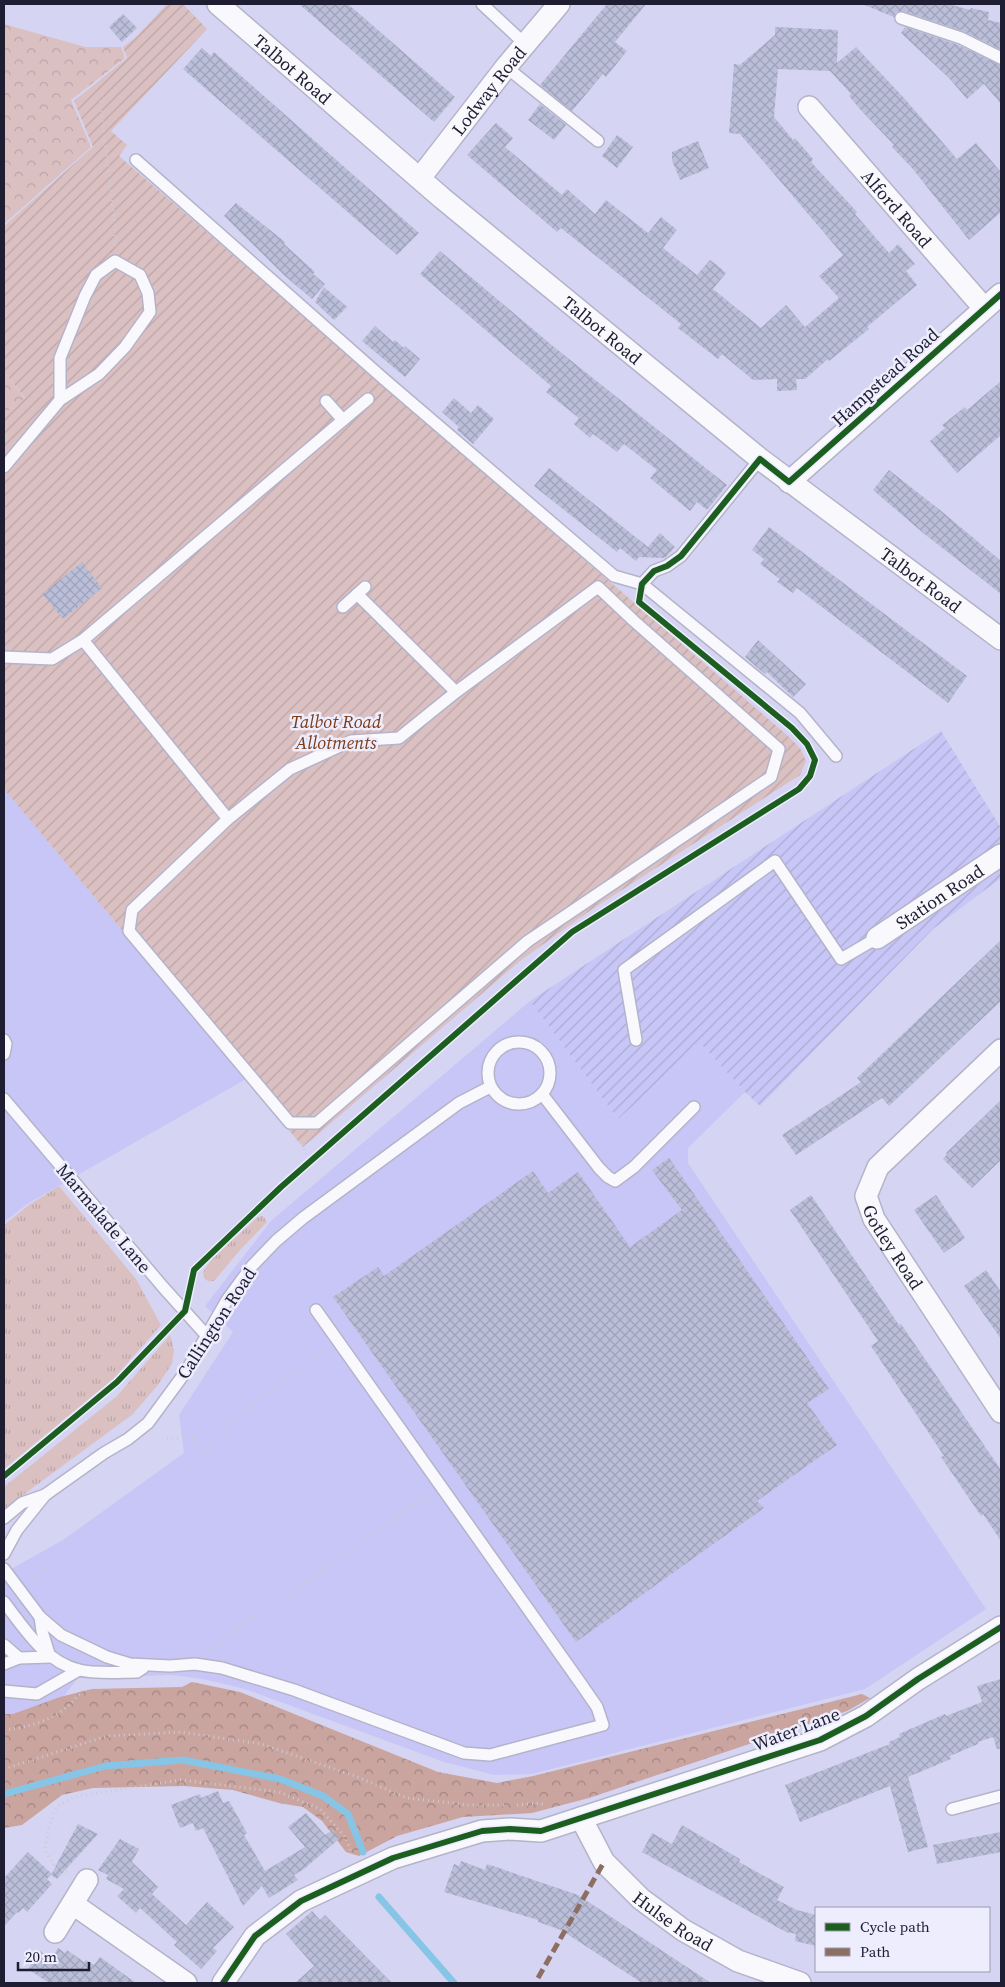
<svg xmlns="http://www.w3.org/2000/svg" width="1005" height="1987" font-family="'Source Serif 4',serif">
<defs>
<pattern id="industrial-furrows" width="10" height="10" patternUnits="userSpaceOnUse" patternTransform="scale(1.25)"><rect width="10" height="10" fill="#c8c6f6"/><path d="M-1 1l2-2M0 10L10 0M9 11l2-2" fill="none" stroke="#abaad3"/></pattern>
<pattern id="grass-tufts" width="24" height="20" patternUnits="userSpaceOnUse" patternTransform="scale(1.25)"><rect width="24" height="20" fill="#dbc0c2"/><path d="M3 7l-1-3M5 7V3M7 7l1-3M15 17l-1-3M17 17v-4M19 17l1-3" fill="none" stroke="#bca5a7"/></pattern>
<pattern id="forest-crowns" width="20" height="18" patternUnits="userSpaceOnUse" patternTransform="scale(1.25)"><rect width="20" height="18" fill="#caa49f"/><path d="M2 6a3 3 0 1 1 6 0M12 15a3 3 0 1 1 6 0" fill="none" stroke="#a38582"/></pattern>
<pattern id="park-crowns" width="20" height="18" patternUnits="userSpaceOnUse" patternTransform="scale(1.25)"><rect width="20" height="18" fill="#dbc0c2"/><path d="M2 6a3 3 0 1 1 6 0M12 15a3 3 0 1 1 6 0" fill="none" stroke="#bca5a7"/></pattern>
<pattern id="garden-furrows" width="10" height="10" patternUnits="userSpaceOnUse" patternTransform="scale(1.25)"><rect width="10" height="10" fill="#dbc0c2"/><path d="M-1 1l2-2M0 10L10 0M9 11l2-2" fill="none" stroke="#bca5a7"/></pattern>
<pattern id="building-cross-hatch" width="8" height="8" patternUnits="userSpaceOnUse" patternTransform="scale(1.25)"><rect width="8" height="8" fill="#babed8"/><path d="M0 0l8 8M0 8l8-8" fill="none" stroke="#9fa3ba"/></pattern>
</defs>
<rect width="100%" height="100%" fill="#d5d4f2"/>
<g fill="#c8c6f6">
<path d="M4,789L246,1079L27,1204L4,1222Z"/>
<path d="M530,1001L618,1119L702,1045L745,1092L688,1148V1163L986,1609L865,1689L532,1774L494,1775L444,1762L245,1689L203,1679L172,1675L78,1678L60,1701L4,1719V1573L63,1540L184,1453L179,1415L233,1332L205,1306L271,1221Z"/>
</g>
<path fill="url(#industrial-furrows)" d="M941,731L1001,828V878L933,929L760,1106L745,1092L702,1045L618,1119L530,1001Z"/>
<g fill="url(#grass-tufts)">
<path d="M59,1186L136,1279L161,1325L114,1378L4,1469V1225L29,1205Z"/>
<path d="M263,1216L267,1222L241,1249L214,1281H208L204,1278L203,1272L211,1260L258,1217Z"/>
<path d="M170,1335L174,1350L172,1364L157,1386L133,1414L4,1509V1487L117,1396Z"/>
</g>
<path fill="url(#forest-crowns)" d="M192,1682L240,1692L438,1772L497,1783L533,1776L862,1694L870,1698L847,1711L589,1798L532,1813L463,1817L397,1836L359,1856L346,1852L322,1821L303,1807L279,1803L233,1790L184,1786L93,1788L62,1795L22,1825L4,1828V1714H13L60,1697L92,1689L182,1687Z"/>
<g fill="url(#park-crowns)">
<path d="M4,24L85,47H121L125,58L71,100L91,147L4,224Z"/>
<path d="M4,372L25,399L4,414Z"/>
</g>
<path fill="url(#garden-furrows)" d="M167,4H183L207,29L111,131L127,145L119,156L789,737L800,748L806,761L800,775L591,910L520,961L303,1147L4,789V414L25,398L4,372V226L93,147L74,101L127,58L123,47L136,37Z"/>
<g fill="none" stroke-linecap="round" stroke-linejoin="round">
<g stroke="#87c5e6" stroke-width="7">
<path d="M4,1794L105,1766L183,1760L280,1779L323,1796L348,1814L363,1852"/>
<path d="M379,1897L454,1983"/>
</g>
</g>
<g fill="url(#building-cross-hatch)">
<path d="M299,4H348L455,97L434,122Z"/>
<path d="M607,4H646L615,42L627,51L606,77L603,74L572,111L540,85Z"/>
<path d="M862,4H949L970,10L971,8L989,12L988,20L1001,23V50L963,31L903,11L896,12L894,17Z"/>
<path d="M123,14L137,28L122,42L109,27Z"/>
<path d="M775,27L838,30L837,63L856,47L904,98L957,159L976,143L1001,172V212L969,240L912,168L892,147L894,145L859,108L849,96L851,94L830,71L778,69L774,117L793,140L795,138L813,159L811,162L857,212L855,214L889,253L898,244L915,264L906,271L917,285L867,327L869,329L829,361L828,359L805,379H796L797,390L777,391V379L753,380L722,354L718,359L678,328L681,324L561,228L557,232L467,155L496,123L513,138L505,147L562,195L567,189L595,214L606,200L648,233L661,217L677,230L663,248L697,275L710,260L718,266L726,273L713,289L761,328L786,305L805,327L839,298L819,276L843,255L740,134L729,133L734,64L740,65L775,35Z"/>
<path d="M905,27L958,45L1001,65V104L984,84L967,99L949,78L901,33Z"/>
<path d="M202,48L211,56L214,52L419,233L397,255L183,69Z"/>
<path d="M540,104L566,125L554,140L528,120Z"/>
<path d="M617,135L633,147L617,168L602,156Z"/>
<path d="M698,141L709,168L680,180L672,160V152Z"/>
<path d="M236,203L285,242L284,244L315,272L313,274L325,284L312,299L285,276L224,216Z"/>
<path d="M440,251L554,347L727,485L707,510L697,502L690,511L650,478L657,470L624,444L617,452L593,434L590,438L574,424L579,418L546,392L551,386L420,274Z"/>
<path d="M324,287L347,307L334,320L315,302Z"/>
<path d="M375,326L393,342L395,340L404,348L405,346L420,359L405,377L362,341Z"/>
<path d="M1001,381V435L957,473L930,441L945,428L942,425L965,407L967,410Z"/>
<path d="M454,398L471,413L478,405L494,419L473,444L457,430L459,427L442,412Z"/>
<path d="M549,468L648,547L660,533L675,547L665,558L639,557L636,561L620,548L617,552L534,486Z"/>
<path d="M889,470L940,510L1001,561V594L922,532L873,490Z"/>
<path d="M769,527L967,676L948,703L797,588L793,593L777,582L780,579L760,564L764,559L752,550Z"/>
<path d="M82,562L102,588L63,619L42,594Z"/>
<path d="M758,640L806,684L793,697L767,672L765,674L745,657Z"/>
<path d="M1001,940V1001L889,1106L882,1098L796,1155L782,1135L861,1082L857,1078Z"/>
<path d="M1001,1100V1160L972,1188L943,1159L947,1154L946,1153Z"/>
<path d="M669,1158L829,1389L807,1403L837,1445L757,1501L764,1508L576,1642L333,1297L378,1267L384,1276L533,1171L548,1193L578,1172L630,1247L682,1210L652,1170Z"/>
<path d="M811,1195L899,1325L901,1324L1001,1470V1541L983,1514L981,1516L941,1457L944,1456L871,1346L878,1341L790,1210Z"/>
<path d="M936,1195L965,1238L944,1253L914,1210Z"/>
<path d="M986,1270L1001,1292V1339L964,1286Z"/>
<path d="M1001,1679V1749H997L993,1737L978,1742V1744L950,1756L951,1759L908,1777L928,1847L908,1852L890,1786L800,1822L785,1785L890,1744L889,1742L900,1737L899,1734L945,1714L946,1716L982,1702L977,1686Z"/>
<path d="M218,1791L223,1803L229,1801L247,1833L244,1835L265,1871L305,1847L288,1827L306,1813L325,1835L333,1830L339,1839L304,1869L294,1875L298,1880L269,1898L262,1886L243,1906L203,1828L196,1831L193,1823L180,1828L171,1805L200,1794L201,1798Z"/>
<path d="M78,1824L98,1834L57,1879L51,1875Z"/>
<path d="M682,1825L740,1859L739,1862L784,1887L777,1900L797,1910L816,1915V1946L795,1941L796,1934L786,1932L642,1852L652,1833L672,1844Z"/>
<path d="M1001,1832V1852L937,1864L933,1845Z"/>
<path d="M120,1839L139,1849L132,1862L158,1887L152,1894L186,1925L207,1902L234,1927L213,1948L217,1951L201,1969L174,1945L177,1942L140,1908L136,1913L117,1896L124,1889L106,1879L108,1875L98,1870Z"/>
<path d="M28,1852L52,1874L47,1879L52,1884L27,1912L23,1908L18,1913L17,1912L4,1926V1878Z"/>
<path d="M461,1861L485,1870L487,1864L578,1895L711,1983H642L561,1930L538,1922V1920L444,1892L454,1864L459,1866Z"/>
<path d="M312,1911L320,1920L325,1915L392,1983H295L314,1966L286,1934Z"/>
<path d="M58,1948L65,1953L67,1950L84,1962L86,1960L94,1965L100,1957L136,1983H49L28,1969L40,1951L51,1959Z"/>
</g>
<g fill="none" stroke-linecap="round" stroke-linejoin="round">
<g stroke="#b4b3ca" stroke-width="14">
<g id="service">
<path d="M482,4L525,44"/>
<path d="M901,18L961,38L1001,58"/>
<path d="M506,67L598,141"/>
<path d="M136,160L385,380L614,576L642,584L800,713L836,756"/>
<path d="M326,401L343,420"/>
<path d="M4,467L60,400L99,374L125,347L150,312L148,293L140,275L115,261L96,275L85,296L60,358V400"/>
<path d="M642,584L654,571L667,566L681,556L760,459"/>
<path d="M357,594L456,692"/>
<path d="M343,607L365,587"/>
<path d="M83,640L228,819L132,910L129,931L290,1123H317L528,941L771,777L779,749L634,621L598,587L456,692L399,738L351,741L290,769L228,819"/>
<path d="M4,657L52,659L83,640L368,399"/>
<path d="M4,1040L6,1044L4,1054"/>
<path d="M636,1040L624,970L775,861L841,959L877,938"/>
<circle cx="519" cy="1073" r="31"/>
<path d="M542,1094L599,1168L608,1177L615,1181L634,1167L694,1107"/>
<path d="M4,1099L163,1287L207,1336"/>
<path d="M4,1518L22,1503L45,1495L104,1453L128,1439L148,1423L187,1370L227,1300L252,1266L276,1241L303,1218L459,1103L490,1087"/>
<path d="M4,1554L17,1530L45,1495"/>
<path d="M4,1569L40,1617L61,1635L107,1657L130,1664L170,1666L195,1664L222,1668L294,1690L464,1753L490,1755L603,1725L597,1707L579,1681L316,1310"/>
<path d="M4,1602C24,1628 45,1662 79,1670C95,1674 120,1672 137,1672L143,1668"/>
<path d="M4,1645L19,1658L50,1657L42,1631L40,1617"/>
<path d="M4,1664L19,1658"/>
<path d="M4,1691L37,1694L79,1670"/>
<path d="M952,1809L1001,1796"/>
</g>
</g>
<g stroke="#b4b3ca" stroke-width="24">
<g id="minor">
<path id="s1" d="M218,4L442,198L760,459L1001,639"/>
<path id="s2" d="M809,107L984,308"/>
<path id="s3" d="M420,178L506,67L559,4"/>
<path d="M789,482L1001,294"/>
<path id="s4" d="M877,938L1001,855"/>
<path id="s5" d="M1001,1050L878,1167L866,1196L874,1219L1001,1412"/>
<path id="s6" d="M581,1818L604,1862L641,1899L683,1930L738,1961L800,1983"/>
<path d="M73,1904L186,1983"/>
<path d="M55,1932L87,1880"/>
<path d="M223,1983L255,1936L301,1901L393,1858L482,1831L510,1829L541,1831L820,1740L866,1716L918,1679L1001,1627"/>
</g>
</g>
<g stroke="#ccccd4" stroke-width="3" stroke-dasharray="1 4" stroke-linecap="butt">
<path d="M115,246L114,217L100,102L147,60L195,7"/>
<path d="M304,1139L303,1147L310,1162"/>
<path d="M167,1438H194L203,1452L227,1433L234,1418L325,1350"/>
<path d="M32,1578L47,1568"/>
<path d="M210,1649L427,1495"/>
<path d="M4,1730C36,1726 63,1718 82,1690"/>
<path d="M4,1769L107,1736L181,1732L261,1744L355,1776L407,1798L468,1805H505"/>
<path d="M517,1805L540,1803L545,1805"/>
<path d="M67,1872L56,1868L45,1850L48,1829L56,1808L73,1797L180,1780L279,1792L320,1809L346,1838L351,1852"/>
</g>
<use href="#service" stroke="#f9f9fd" stroke-width="11"/>
<use href="#minor" stroke="#f9f9fd" stroke-width="21"/>
<path stroke="#8d6e63" stroke-width="5" stroke-dasharray="10 5" stroke-linecap="butt" d="M538,1978L604,1862"/>
<g stroke="#ededfe" stroke-width="9">
<g id="cycleway">
<path d="M4,1476L117,1382L185,1311L194,1270L281,1187L572,932L799,789L810,776L815,760L807,744L792,728L639,602L642,584L654,571L667,566L681,556L760,459L789,482L1001,294"/>
<path d="M223,1983L255,1936L301,1901L393,1858L482,1831L510,1829L541,1831L820,1740L866,1716L918,1679L1001,1627"/>
</g>
</g>
<use href="#cycleway" stroke="#1b5e20" stroke-width="6"/>
</g>
<g text-anchor="middle" dominant-baseline="central" stroke-width="5" stroke-linejoin="round" paint-order="stroke">
<g font-size="18" fill="#1e1d32" stroke="#ededfe">
<text stroke="none"><textPath href="#s1" startOffset="99">Talbot Road</textPath></text>
<text stroke="none"><textPath href="#s3" startOffset="111">Lodway Road</textPath></text>
<text stroke="none"><textPath href="#s2" startOffset="134">Alford Road</textPath></text>
<text stroke="none"><textPath href="#s1" startOffset="504">Talbot Road</textPath></text>
<text transform="translate(885 377) rotate(-42)">Hampstead Road</text>
<text stroke="none"><textPath href="#s1" startOffset="909">Talbot Road</textPath></text>
<text stroke="none"><textPath href="#s4" startOffset="75">Station Road</textPath></text>
<text transform="translate(104 1218) rotate(50)">Marmalade Lane</text>
<text stroke="none"><textPath href="#s5" startOffset="259">Gotley Road</textPath></text>
<text transform="translate(216 1323) rotate(-57)">Callington Road</text>
<text transform="translate(796 1729) rotate(-21)">Water Lane</text>
<text stroke="none"><textPath href="#s6" startOffset="141">Hulse Road</textPath></text>
</g>
<g font-size="18" font-style="italic" fill="#7c3b18" stroke="#ededfe">
<text x="336" y="721">Talbot Road<tspan x="336" dy="21">Allotments</tspan></text>
</g>
</g>
<rect width="1005" height="1987" fill="none" stroke="#1e1d32" stroke-width="10"/>
<rect x="815" y="1907" width="175" height="65" fill="#ededfe" stroke="#9a9aac"/>
<rect x="825" y="1923" width="25" height="8" fill="#1b5e20" stroke="#9a9aac"/>
<text x="860" y="1932" font-size="15" fill="#1e1d32">Cycle path</text>
<rect x="825" y="1948" width="25" height="8" fill="#8d6e63" stroke="#9a9aac"/>
<text x="860" y="1957" font-size="15" fill="#1e1d32">Path</text>
<path d="M18 1962v8h71v-8" fill="none" stroke="#1e1d32" stroke-width="2.5"/>
<text x="25" y="1962" font-size="15" fill="#1e1d32" stroke="#ededfe" stroke-width="4" paint-order="stroke">20 m</text>
</svg>
